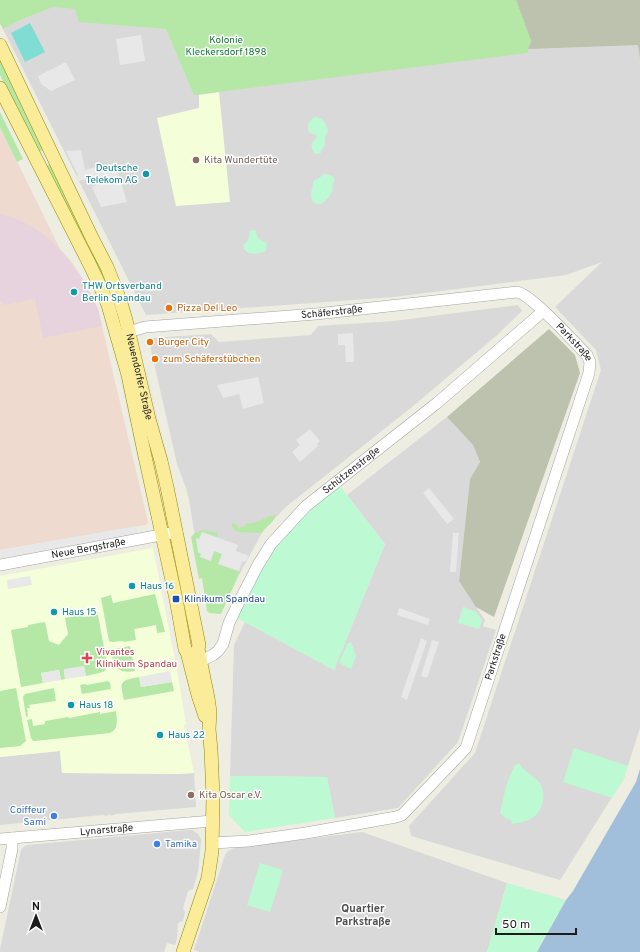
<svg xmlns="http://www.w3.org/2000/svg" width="640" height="952" font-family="Overpass,sans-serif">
<rect width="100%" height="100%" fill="#edede1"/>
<g fill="#dad9d9">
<path d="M0,0H640V728L624,778L560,880L411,836L409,826L475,753L601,370L596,350L555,307L602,262L566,275L394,297L146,315L0,23Z"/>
<path d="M518,305L522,311L496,336L412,407L287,506L264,529L239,575L201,573L189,500L186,488L177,464L149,341L151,338L211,334L219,342L311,335L318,326L394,321Z"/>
<path d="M447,417L473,445L480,462L470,479L459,581L485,620L483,626L496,630L458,742L398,808L335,818L327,777L230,776L234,645L245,622L334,670L385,544L347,495Z"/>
<path d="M60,751L62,773L178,774L194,773L196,807L116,814L110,816V814L108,815V816L102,815L0,825V757Z"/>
<path d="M189,830H192L198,834L201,839V843L198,872L195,882L193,889L188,891L183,908L185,912L183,921L178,923L177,939L175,945L167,943L164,952H0V949L21,850L25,846L28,845Z"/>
<path d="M362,832L507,883L487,952H199L194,950L225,855L228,851L234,848Z"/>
</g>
<path fill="#efdad0" d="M0,127L60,249L71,261L84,281L98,309L102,326L148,522L146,525L0,550Z"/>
<path fill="#e7d3de" d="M0,214L15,218L31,226L45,235L65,255L84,281L98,309L102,326L43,338L35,299L3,305V302H0Z"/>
<g fill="#f4ffd9">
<path d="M219,92L230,202L176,206L157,118L199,108V95Z"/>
<path d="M153,548L176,665L186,724L184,725L194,773L178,774L62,773L60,751L0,757V576Z"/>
</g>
<g fill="#bcc2ad">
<path d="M516,0H640V58L638,45L528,49L531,41Z"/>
<path d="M549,329L575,355L580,373L494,617L476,607L459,581L470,479L480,462L473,445L447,417Z"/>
</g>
<g fill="#b5e8a7">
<path d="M0,0H516L531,41L528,49V53L194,95L166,29L79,22L75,9L53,7L22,19L3,29L0,23Z"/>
<path d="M0,60L43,150L39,152L38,151L0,75Z"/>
<path d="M0,112L23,159L17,162L0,127Z"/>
<path d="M50,164H52L71,202L121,313L115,314L46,166Z"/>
<path d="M276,514C275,522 266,526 262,533L239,532L236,531L232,527V523L236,524L238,528L244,527L245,524C250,523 254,523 259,521C264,519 267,517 271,515L273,516Z"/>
<path d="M204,530L218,533L217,537L202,532L214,551L222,554L219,564L240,572L221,614L209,613L207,611L202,578L199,579L191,537L195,533Z"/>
<path d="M155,594L165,632L157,633L156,625L140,628L134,629L136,640L124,642L123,641L112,642L109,641L101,598L111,595L113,603Z"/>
<path d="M83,615V617L98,615L107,664C107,668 106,670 103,672L86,676L84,666L64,670L65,679L61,680L59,670L41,673L43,683L21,687L11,630L28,627V625L45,622L49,641L59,645L68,634L65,618Z"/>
<path d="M130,646L135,671C117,674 114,667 111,651L113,649Z"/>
<path d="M139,677L141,687L172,682L174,691L124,700C120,681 119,681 139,677Z"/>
<path d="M108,681L110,683L111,689L82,694L80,685L85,684L87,685Z"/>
<path d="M16,688L26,741L20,746L0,748V691Z"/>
<path d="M54,688L56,701L29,705L30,708H27L28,716L26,717L23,697L25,694Z"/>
<path d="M116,711C117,720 119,729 110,733L35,741H33L31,738L27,720L32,719L33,726L45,724V721L68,717L69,718L100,712V714Z"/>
</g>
<g fill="#bdf9d2">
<path d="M315,117C323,118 326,123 328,131L325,137V145L321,150V153L315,154C312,150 310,145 313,141C315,139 316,139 317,137L316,135L310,133C306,127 308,120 315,117Z"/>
<path d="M325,174C332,174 338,179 332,185C334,193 327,199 322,204C309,205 310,194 313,185C313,184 313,182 313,182C316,179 322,176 325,174Z"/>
<path d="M256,230C256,239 260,239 267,243L266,251C258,254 245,257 243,245C249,241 250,238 249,231Z"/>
<path d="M339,485L385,544L334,670L237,618L270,553L307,511Z"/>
<path d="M463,607L476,612L482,620L479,629L458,623Z"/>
<path d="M351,642L356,656L351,669L339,663L347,644Z"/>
<path d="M574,748L628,766L624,778L612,798L563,782Z"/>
<path d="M519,763C523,771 533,775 539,782C548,794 543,813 529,820C524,822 517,823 511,824L512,821L504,817L500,813L506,786L514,766Z"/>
<path d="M230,776L327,777L335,818L245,832L229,815Z"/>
<path d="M260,863L283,870L270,912L247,905Z"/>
<path d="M507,883L566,900L537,952H487Z"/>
</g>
<path fill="#7fddd3" d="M30,23L45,52L25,62L11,33Z"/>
<g fill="#e8e8e8">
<path d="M141,35L145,61L120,65L116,39Z"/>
<path d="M66,62L75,80L51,91L41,84L38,76Z"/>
<path d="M81,150L85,170L104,165L105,168L116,166L127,202L101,207L92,187L99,184L95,178L79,181L77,176L78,175L66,151Z"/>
<path d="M353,333L354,362H346L345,345H338V334Z"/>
<path d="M147,370L178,508L175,509L143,371Z"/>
<path d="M122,376L154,516H151L119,377Z"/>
<path d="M258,377L264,403L243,409L239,394L223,398L217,385Z"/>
<path d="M310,429L320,441L317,444L318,446L300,462L292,452L300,445L296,440Z"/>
<path d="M429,488L454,519L447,524L423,493Z"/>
<path d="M137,526L138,535L0,559V550Z"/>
<path d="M202,532L238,545L236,551L249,556L246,561L242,562L239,571L218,564L222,554L214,551L211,561L200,557L201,554L198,552L196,538L199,539Z"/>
<path d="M453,533H459L456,572H450Z"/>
<path d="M30,576L32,585L8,589L7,580Z"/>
<path d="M399,608L430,619L428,625L397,615Z"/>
<path d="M421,638L427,641L407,700L401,697Z"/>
<path d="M432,640L439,642L427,678L421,676Z"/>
<path d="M84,666L86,676L65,679L64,669Z"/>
<path d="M59,670L61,680L43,683L41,673Z"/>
<path d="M170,671L172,682L141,687L139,677Z"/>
</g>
<path fill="#a1bedb" d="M640,769V952H537L566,900L573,891L636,782Z"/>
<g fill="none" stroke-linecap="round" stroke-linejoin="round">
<g stroke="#a3a3a3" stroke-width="12">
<g id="minor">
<path id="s1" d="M123,337L129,332L145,327L316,314L517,292C531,294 575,343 587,355L590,362L589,373L466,748L402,815L396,817L306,833L249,841L212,843"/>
<path id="s2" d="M0,565L177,532"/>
<path id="s3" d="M201,661L213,655L218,651L223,644L229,623L238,604L258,565L271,544L306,506L437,403L533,320L543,311"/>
<path id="s4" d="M0,839L212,821"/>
<path d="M0,907L12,849V838"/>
</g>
</g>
<g stroke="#938b01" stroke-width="14">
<g id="major">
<path id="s5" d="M0,45L93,240L107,267L120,300L126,320L149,419L161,461L167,487L199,645L198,649L208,698L210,712L209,729L211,750L213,797L212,851L208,878L183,952"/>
<path d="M0,88L89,263L100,286L108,305L128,375L143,447L176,599L185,649L187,652L198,695L205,716"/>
</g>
</g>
<use href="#minor" stroke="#fff" stroke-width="11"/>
<use href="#major" stroke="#fbec99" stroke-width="13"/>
</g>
<g fill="#8d6e63" stroke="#fff" stroke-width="1.5">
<circle cx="196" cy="160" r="4"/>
<circle cx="191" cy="795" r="4"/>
</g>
<g fill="#0f9aa8" stroke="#fff" stroke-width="1.5">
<circle cx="146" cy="174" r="4"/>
<circle cx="74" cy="292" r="4"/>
<circle cx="132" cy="586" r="4"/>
<circle cx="54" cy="612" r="4"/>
<circle cx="71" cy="705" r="4"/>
<circle cx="160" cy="735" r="4"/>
</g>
<g fill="#e8710a" stroke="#fff" stroke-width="1.5">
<circle cx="169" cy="308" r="4"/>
<circle cx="150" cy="342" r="4"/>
<circle cx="155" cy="359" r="4"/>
</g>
<rect fill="#1a4fb4" stroke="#fff" stroke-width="1.5" x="172" y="595" width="8" height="8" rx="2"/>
<path fill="#e0444e" stroke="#fff" stroke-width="1.5" d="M85 652h4v4h4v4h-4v4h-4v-4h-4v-4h4z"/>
<g fill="#3f7fe0" stroke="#fff" stroke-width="1.5">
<circle cx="54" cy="816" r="4"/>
<circle cx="157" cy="844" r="4"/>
</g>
<g text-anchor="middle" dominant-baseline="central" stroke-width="3" stroke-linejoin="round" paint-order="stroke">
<g font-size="10" fill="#0c7833" stroke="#fff">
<text x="226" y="40">Kolonie<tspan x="226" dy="12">Kleckersdorf 1898</tspan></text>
</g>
<g font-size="10" fill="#785e54" stroke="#fff" text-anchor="start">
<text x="204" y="160">Kita Wundertüte</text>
<text x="199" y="795">Kita Oscar e.V.</text>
</g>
<g font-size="10" fill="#0d838f" stroke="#fff" text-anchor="start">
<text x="138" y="168" text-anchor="end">Deutsche<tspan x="138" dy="12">Telekom AG</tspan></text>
<text x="82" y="286">THW Ortsverband<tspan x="82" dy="12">Berlin Spandau</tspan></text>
<text x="140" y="586">Haus 16</text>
<text x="62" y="612">Haus 15</text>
<text x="79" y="705">Haus 18</text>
<text x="168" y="735">Haus 22</text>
</g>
<g font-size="10" fill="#c56008" stroke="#fff" text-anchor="start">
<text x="177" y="308">Pizza Del Leo</text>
<text x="158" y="342">Burger City</text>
<text x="163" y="359">zum Schäferstübchen</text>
</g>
<g font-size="10" fill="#1c1c1c" stroke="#fff">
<text stroke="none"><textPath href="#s1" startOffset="212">Schäferstraße</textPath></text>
<text stroke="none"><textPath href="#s1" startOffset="475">Parkstraße</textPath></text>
<text stroke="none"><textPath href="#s5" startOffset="361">Neuendorfer Straße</textPath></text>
<text stroke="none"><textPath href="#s3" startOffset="249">Schützenstraße</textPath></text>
<text stroke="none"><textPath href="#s2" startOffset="90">Neue Bergstraße</textPath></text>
<text transform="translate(496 657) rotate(-72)">Parkstraße</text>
<text stroke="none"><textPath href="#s4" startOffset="107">Lynarstraße</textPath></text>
</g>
<g font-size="10" fill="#164399" stroke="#fff" text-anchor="start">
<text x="184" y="599">Klinikum Spandau</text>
</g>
<g font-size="10" fill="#be3a42" stroke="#fff" text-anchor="start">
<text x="96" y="652">Vivantes<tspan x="96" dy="12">Klinikum Spandau</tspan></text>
</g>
<g font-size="10" fill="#366cbe" stroke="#fff" text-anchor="end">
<text x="46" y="810">Coiffeur<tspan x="46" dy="12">Sami</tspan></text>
<text x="165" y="844" text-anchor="start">Tamika</text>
</g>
<g font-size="11" font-weight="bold" fill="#4f4f4f" stroke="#fff">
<text x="363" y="909">Quartier<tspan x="363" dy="13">Parkstraße</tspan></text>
</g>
</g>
<g transform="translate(36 916)" stroke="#ffffff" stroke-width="3" paint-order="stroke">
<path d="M0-3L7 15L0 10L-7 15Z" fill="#1c1c1c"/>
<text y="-6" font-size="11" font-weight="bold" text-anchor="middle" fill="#1c1c1c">N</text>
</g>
<path d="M496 928v6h80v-6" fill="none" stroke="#1c1c1c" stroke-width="2"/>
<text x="502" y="928" font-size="12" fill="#1c1c1c" stroke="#ffffff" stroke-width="3" paint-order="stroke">50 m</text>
</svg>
